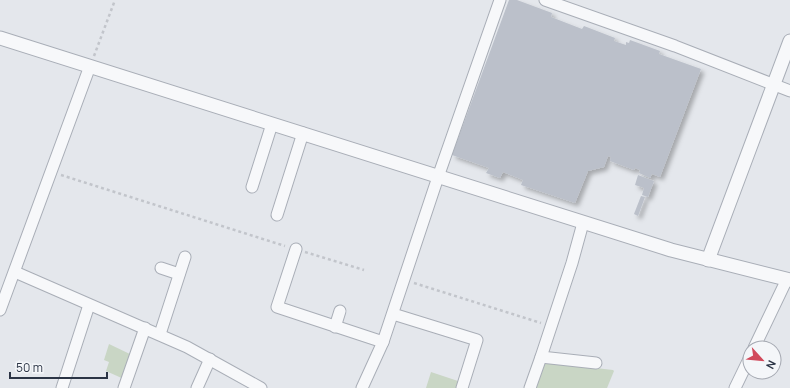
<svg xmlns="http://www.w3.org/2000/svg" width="790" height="388" font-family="Manrope,sans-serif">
<defs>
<filter id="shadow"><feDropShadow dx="3.5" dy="3.5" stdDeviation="2" flood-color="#0004"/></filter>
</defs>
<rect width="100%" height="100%" fill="#e4e7ec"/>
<g fill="#c9d6c5">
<path d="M109,344L134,356L126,380L106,371L109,362L104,360Z"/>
<path d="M543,362L613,370L614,371L607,388H534Z"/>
<path d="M431,372L461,382L459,388H426Z"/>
</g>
<g fill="#bbc0ca" filter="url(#shadow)">
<path d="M509,0H517L552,13L551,17L582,29L584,26L615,38L614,41L626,45V42L629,43L630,40L660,51L659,54L701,69L660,177L652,174L650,178L639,173L640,170L635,168L634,170L610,161L611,157L608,156L604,167L588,171L575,203L521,185L523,180L503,172L500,178L486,173L489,168L452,155Z"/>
<path d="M638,175L654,181L648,197L642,195L644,188L635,185Z"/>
<path d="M641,196L645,197L638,216L634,214Z"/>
</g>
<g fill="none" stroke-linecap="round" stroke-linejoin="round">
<g stroke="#a9aeb7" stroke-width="13">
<g id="minor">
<path d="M545,0L675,46L790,91"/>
<path d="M252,187L272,124"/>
<path d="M277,215L303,133"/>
<path d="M296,249L277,307L383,342"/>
<path d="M161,268L179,274"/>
<path d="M15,272L187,347L261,388"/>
<path d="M0,310L90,66"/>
<path d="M393,314L477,340L462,388"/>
<path d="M335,327L340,311"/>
<path d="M160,334L185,257"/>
<path d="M754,348L787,279"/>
<path d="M541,357L596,363"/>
<path d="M62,388L89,305"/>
<path d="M124,388L145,328"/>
<path d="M197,388L210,359"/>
<path d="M362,388L383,342L438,177L500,0"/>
<path d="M530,388L541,357L572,263L583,223"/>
<path d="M735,388L750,357"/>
</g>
</g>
<g stroke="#a9aeb7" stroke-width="15">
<g id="tertiary">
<path d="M0,38L671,250L790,280"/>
<path d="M708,260L790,41"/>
</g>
</g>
<g stroke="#c2c5cb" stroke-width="2.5" stroke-dasharray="3 3" stroke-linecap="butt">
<path d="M94,56L115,0"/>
<path d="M61,175L285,246"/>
<path d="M305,252L364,270"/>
<path d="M414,283L541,323"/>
</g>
<use href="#minor" stroke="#f7f8fa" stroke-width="11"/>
<use href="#tertiary" stroke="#f7f8fa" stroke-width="13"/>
</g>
<g transform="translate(762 360) rotate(117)"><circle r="19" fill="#f4f6f9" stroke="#a4a8b1"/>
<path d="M0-3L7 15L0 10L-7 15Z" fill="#d1495b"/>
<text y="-6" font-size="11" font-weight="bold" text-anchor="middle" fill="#2b3445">N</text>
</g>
<path d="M10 372v6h97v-6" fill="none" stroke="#2b3445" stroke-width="2"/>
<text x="16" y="372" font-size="12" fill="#2b3445" stroke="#f4f6f9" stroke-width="3" paint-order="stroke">50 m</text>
</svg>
